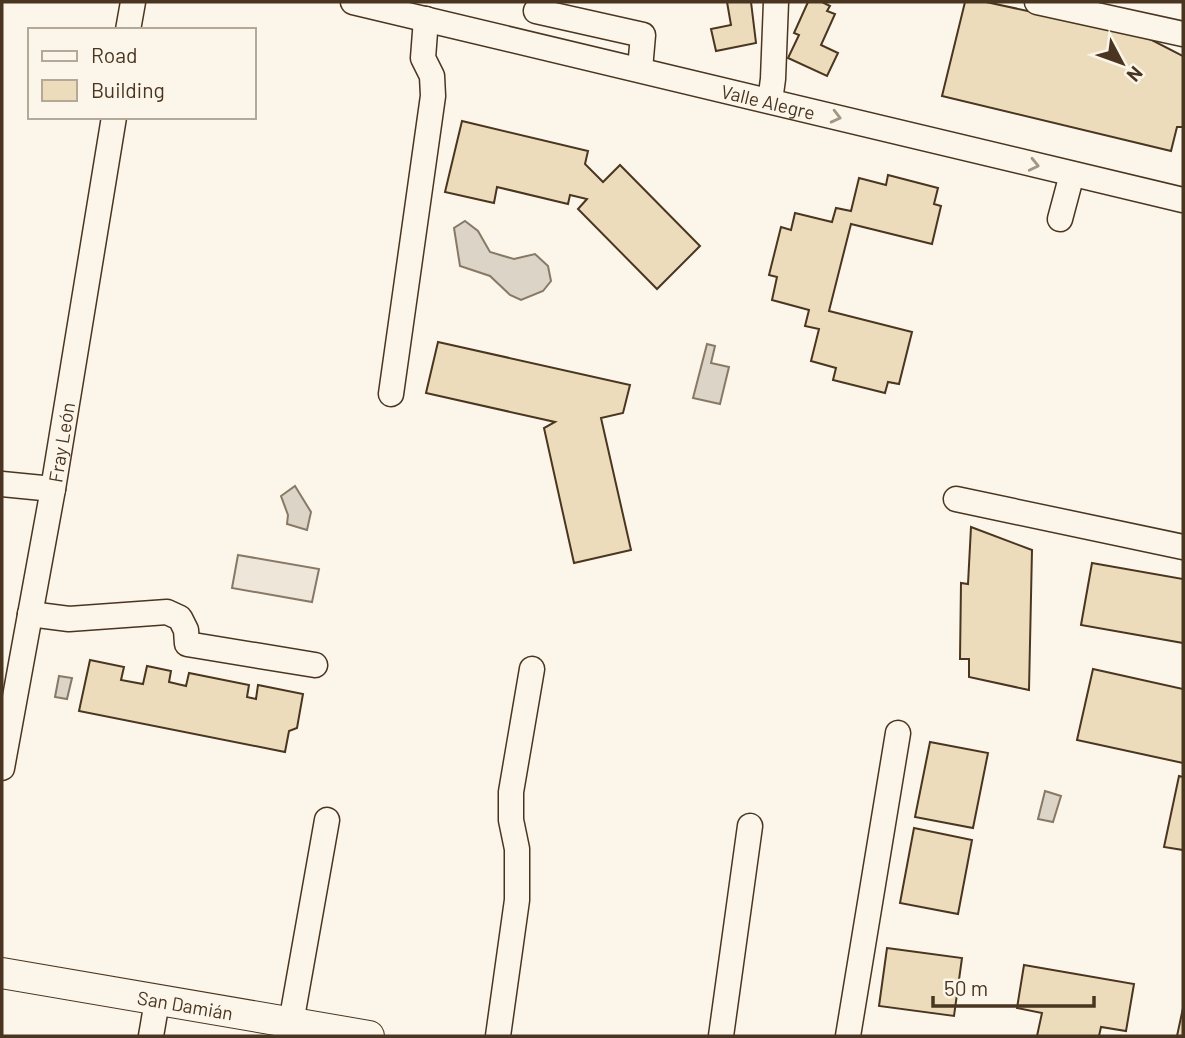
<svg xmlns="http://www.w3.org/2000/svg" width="1185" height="1038" font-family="Barlow,sans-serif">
<rect width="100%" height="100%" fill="#fbf6e9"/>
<path fill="#ede6d9" stroke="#887966" stroke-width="2" d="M238,555L319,569L312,602L232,588Z"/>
<g fill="#dcd4c6" stroke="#887966" stroke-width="2">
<path d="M465,221L478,231L490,252L514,259L535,254L548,266L551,281L543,291L521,300L510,295L490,276L460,266L454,228Z"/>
<path d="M707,344L715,346L711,363L729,367L720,404L693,398Z"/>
<path d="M295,486L311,512L307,530L287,524L288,515L281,496Z"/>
<path d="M59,676L72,678L67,699L55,697Z"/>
<path d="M1045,791L1061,796L1053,822L1038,819Z"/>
</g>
<g fill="#ecdcbc" stroke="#4a3520" stroke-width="2">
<path d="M727,2H751L756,43L716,51L711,29L731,25Z"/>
<path d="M808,2H822L830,6L827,11L835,14L821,45L838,53L827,76L788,58L799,35L794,33Z"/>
<path d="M965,2H986L1144,36L1183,56V127H1177L1171,151L942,96Z"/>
<path d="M462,121L588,151L585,164L603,182L620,165L700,246L657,289L578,209L587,199L570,195L568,204L497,187L494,203L445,192Z"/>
<path d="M888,175L938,188L934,204L941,206L932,244L851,224L829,311L912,332L899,384L888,382L885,393L833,380L836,368L811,361L819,329L805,326L809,310L772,300L777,277L769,275L781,227L791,230L795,213L832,222L836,208L851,211L859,178L886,185Z"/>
<path d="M438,342L630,385L623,413L601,418L631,550L574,563L544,428L555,422L426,393Z"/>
<path d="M971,527L1032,550L1029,690L969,677V659H960L961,583L968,584Z"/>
<path d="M1092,563L1183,579V643L1081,625Z"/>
<path d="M90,660L124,667L121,680L143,684L147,666L171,671L169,682L186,686L189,673L249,685L247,697L256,699L258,685L303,694L297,728L289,731L285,752L79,711Z"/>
<path d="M1093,669L1183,689V763L1077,740Z"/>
<path d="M930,742L988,753L973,828L915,817Z"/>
<path d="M1179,776L1183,777V850L1164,847Z"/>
<path d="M914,828L972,840L958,914L900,903Z"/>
<path d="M887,948L962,958L954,1016L879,1006Z"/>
<path d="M1024,965L1134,984L1126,1031L1101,1027L1099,1036H1037L1042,1013L1017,1008Z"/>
<path d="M1183,1008V1036H1177Z"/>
</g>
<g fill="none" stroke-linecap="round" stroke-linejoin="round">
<g stroke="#4a3520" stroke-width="27">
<g id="minor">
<path id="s1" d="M353,2L1183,200"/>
<path d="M1037,2L1183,34"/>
<path d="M536,11L643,35L640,69"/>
<path d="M128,30L133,2"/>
<path d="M770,101L773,79L776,2"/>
<path d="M1060,219L1072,174"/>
<path d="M391,394L433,96L432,76L423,58L426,19"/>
<path d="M2,484L53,489"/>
<path d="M956,499L1183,547"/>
<path d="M30,614L69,619L167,612L180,618L186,630L187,644L315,665"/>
<path id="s2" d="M2,768L53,489L114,117"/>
<path d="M291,1023L327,820"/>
<path d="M151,1036L157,1001"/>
<path d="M498,1036L517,900V849L511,820V792L532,669"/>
<path d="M721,1036L750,826"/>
<path d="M848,1036L898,733"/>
</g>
</g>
<g stroke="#4a3520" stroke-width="32">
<g id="major">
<path id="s3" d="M2,973L369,1036"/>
</g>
</g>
<use href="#minor" stroke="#fbf6e9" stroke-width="24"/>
<use href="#major" stroke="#fbf6e9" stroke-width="30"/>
</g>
<defs><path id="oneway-chevron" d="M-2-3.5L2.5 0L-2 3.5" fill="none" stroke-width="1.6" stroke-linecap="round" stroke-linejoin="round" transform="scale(1.75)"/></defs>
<g stroke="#a29684">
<use href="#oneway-chevron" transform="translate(836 117) rotate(14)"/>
<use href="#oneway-chevron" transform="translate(1034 165) rotate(13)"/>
</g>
<g text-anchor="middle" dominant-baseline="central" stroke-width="5" stroke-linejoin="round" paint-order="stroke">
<g font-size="19" fill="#4a3520" stroke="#fbf6e9">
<text stroke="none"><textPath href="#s1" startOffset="427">Valle Alegre</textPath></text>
<text stroke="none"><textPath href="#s2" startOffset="331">Fray León</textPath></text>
<text stroke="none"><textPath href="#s3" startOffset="186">San Damián</textPath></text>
</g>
</g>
<rect width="1185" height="1038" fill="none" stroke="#4a3520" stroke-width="7"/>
<rect x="28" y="28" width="228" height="91" fill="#fbf6e9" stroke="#b4a999" stroke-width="2"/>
<rect x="42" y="51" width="35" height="10" fill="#fbf6e9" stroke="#b4a999" stroke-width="2"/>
<text x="91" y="63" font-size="21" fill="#4a3520">Road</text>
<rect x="42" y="80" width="35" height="21" fill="#ecdcbc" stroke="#b4a999" stroke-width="2"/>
<text x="91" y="98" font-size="21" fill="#4a3520">Building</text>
<g transform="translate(1122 63) rotate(131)" stroke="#fbf6e9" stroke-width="5" paint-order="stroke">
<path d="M0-5L12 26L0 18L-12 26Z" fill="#4a3520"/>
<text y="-10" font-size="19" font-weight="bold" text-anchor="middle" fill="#4a3520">N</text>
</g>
<path d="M933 996v10h161v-10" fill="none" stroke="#4a3520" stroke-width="3.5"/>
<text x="944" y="996" font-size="21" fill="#4a3520" stroke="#fbf6e9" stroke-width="5" paint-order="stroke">50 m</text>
</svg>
